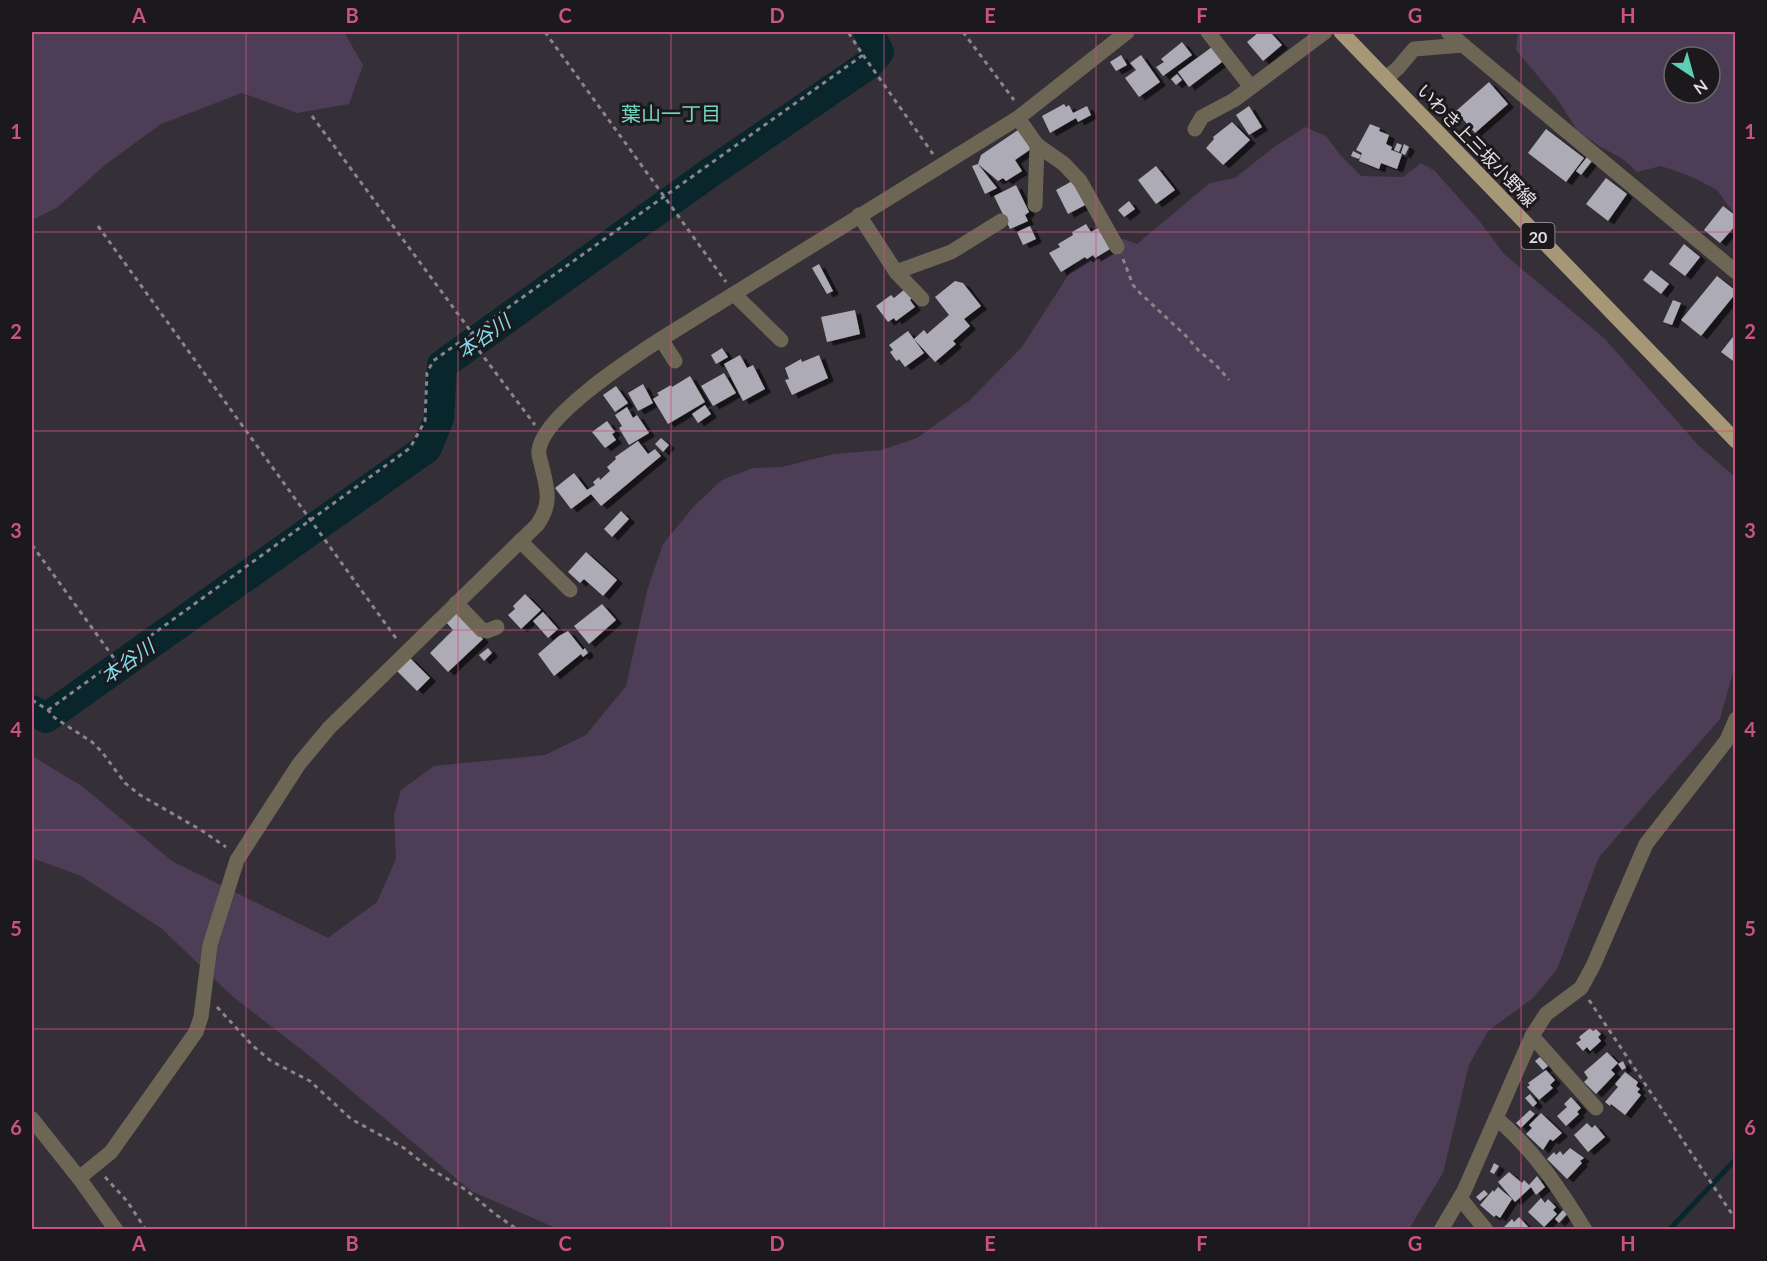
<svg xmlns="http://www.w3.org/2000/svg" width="1767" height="1261" font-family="Lato,'Noto Sans JP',sans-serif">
<defs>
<filter id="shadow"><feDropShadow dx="6" dy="3.5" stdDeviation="0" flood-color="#0009"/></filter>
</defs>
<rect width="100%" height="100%" fill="#353037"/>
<g fill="#4d3d56" fill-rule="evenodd">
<path d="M32,32H344L363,65L349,104L297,113L242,93L161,124L105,165L58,207L32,220Z"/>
<path d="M1518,32H1735V215L1717,190L1690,176L1661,166L1637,172L1623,159L1599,146L1577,130L1558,100L1516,50ZM1674,57H1710V93H1674Z"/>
<path d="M1305,127L1326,136L1341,156L1361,176L1403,177L1421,163L1435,171L1480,222L1504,254L1605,339L1698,445L1735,477V665L1720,719L1599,857L1557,969L1533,998L1488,1031L1469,1065L1443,1173L1409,1229H558L471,1191L311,1057L232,996L161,928L81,876L32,858V756L82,786L172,861L328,938L377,902L396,859L394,815L401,790L434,766L545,755L586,735L626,686L647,591L663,544L695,505L722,480L753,468L782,467L834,454L881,450L917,438L970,400L1022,347L1076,263L1090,248L1108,239H1123L1137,244L1210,183L1235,178L1274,147Z"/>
</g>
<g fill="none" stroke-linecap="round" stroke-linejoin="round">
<path stroke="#09262c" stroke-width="5" d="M1669,1230L1736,1159"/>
<path stroke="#09262c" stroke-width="30" d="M32,710L46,718L427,448L439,418L442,365L711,172L869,64L879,52L868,32"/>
</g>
<g fill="#adacb6" filter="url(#shadow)">
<path d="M1259,32H1270L1282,45L1263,61L1247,42Z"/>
<path d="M1182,42L1192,55L1163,76L1156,67L1164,62L1161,59Z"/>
<path d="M1212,47L1222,62L1189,87L1178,72Z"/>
<path d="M1121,55L1127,65L1116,71L1110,62Z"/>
<path d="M1141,55L1160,82L1139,97L1125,78L1136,70L1130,63Z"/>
<path d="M1177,74L1182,80L1176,85L1171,79Z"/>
<path d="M1489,82L1508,104L1475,133L1456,111Z"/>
<path d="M1064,104L1066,107L1069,105L1073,113L1087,106L1091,115L1078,122L1076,118L1050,133L1042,116Z"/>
<path d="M1249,106L1262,127L1249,135L1236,115Z"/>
<path d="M1232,122L1250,140L1223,165L1206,148L1214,139L1213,137Z"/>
<path d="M1370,124L1380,128L1379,131L1389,135L1386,144L1392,147L1391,150L1402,154L1397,169L1381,163L1379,169L1359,161L1363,150L1362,153L1356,150Z"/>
<path d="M1546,129L1584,158L1566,182L1528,153Z"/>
<path d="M1018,130L1031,149L1015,160L1022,171L1006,181L1003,178L998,181L978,164L981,155Z"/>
<path d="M1397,143L1402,145L1399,152L1394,150Z"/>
<path d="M1404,144L1409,147L1405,155L1401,153Z"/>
<path d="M1353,151L1361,155L1359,159L1351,156Z"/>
<path d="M1587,157L1592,161L1581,175L1576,171Z"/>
<path d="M978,164L997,188L985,194L972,166Z"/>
<path d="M1156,166L1175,190L1156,204L1138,180Z"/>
<path d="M1606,178L1627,194L1608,221L1586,204Z"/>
<path d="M1074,180L1087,204L1068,214L1056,190Z"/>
<path d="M1016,185L1029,212L1025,215L1028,221L1010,229L994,196Z"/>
<path d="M1129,201L1135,209L1124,217L1118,210Z"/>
<path d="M1723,206L1736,216V225L1720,243L1704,230Z"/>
<path d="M1086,224L1091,232L1098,228L1110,249L1095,258L1093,255L1087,259L1085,257L1061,272L1049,253L1060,247L1058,244L1073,235L1072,232Z"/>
<path d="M1030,226L1036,239L1023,245L1017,232Z"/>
<path d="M1684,244L1700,257L1685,276L1669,264Z"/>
<path d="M819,264L833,291L827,294L812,268Z"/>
<path d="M1651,270L1669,284L1661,294L1643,280Z"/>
<path d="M1717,276L1736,291V293L1701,336L1681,320Z"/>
<path d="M955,281L963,283L981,306L964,319L970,326L953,341L956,344L935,362L914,339L924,330L927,334L949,315L935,297Z"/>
<path d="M905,289L912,298L910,300L915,307L896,321L894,318L888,322L876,306L891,295L894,298Z"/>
<path d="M1673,300L1681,303L1672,325L1663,322Z"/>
<path d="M855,310L860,334L827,342L821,317Z"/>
<path d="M908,331L924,353L905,367L899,359L897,361L895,359L890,352L893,350L889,345Z"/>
<path d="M1736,333V363L1721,352Z"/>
<path d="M722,348L728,357L716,364L711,355Z"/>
<path d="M740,355L747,368L753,365L765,389L743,401L724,364Z"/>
<path d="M819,355L828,378L792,395L785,380L789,379L785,368L801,359L802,362Z"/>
<path d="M724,373L736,393L713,406L701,386Z"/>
<path d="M690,376L705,402L668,424L653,399L659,395L657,393L671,385L672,387Z"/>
<path d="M643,384L653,403L638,411L628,393Z"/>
<path d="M616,386L628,403L615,412L603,395Z"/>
<path d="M705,405L711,414L698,423L692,414Z"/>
<path d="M627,407L633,418L637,415L649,433L629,445L619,428L622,426L615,415Z"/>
<path d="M607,421L615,432L612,434L616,440L605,448L592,432Z"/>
<path d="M661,438L669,445L663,452L655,444Z"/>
<path d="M638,441L648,454L655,449L661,456L601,506L591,494L571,509L555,488L574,473L587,490L595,485L593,482L599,477L600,480L610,471L607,467L616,459L615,457Z"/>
<path d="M621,511L629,519L612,537L604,529Z"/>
<path d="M586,552L617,580L603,596L584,579L580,583L568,572Z"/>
<path d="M525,594L541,610L521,629L508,615L515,609L513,606Z"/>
<path d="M602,604L616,620L589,644L574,626Z"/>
<path d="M455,611L483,639L448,672L430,653L453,630L445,621Z"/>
<path d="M543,612L558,629L548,638L533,621Z"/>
<path d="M568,631L583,650L585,648L588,653L583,657L581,654L554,676L538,654L559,636Z"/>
<path d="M488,648L492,653L484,661L479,655Z"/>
<path d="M409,657L430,678L417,691L396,670Z"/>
<path d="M1590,1028L1593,1031L1596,1029L1601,1034L1598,1037L1601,1041L1590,1051L1587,1047L1583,1051L1576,1043L1581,1040L1579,1037Z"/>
<path d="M1607,1052L1618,1063L1611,1070L1615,1074L1596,1094L1584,1082L1588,1078L1584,1072Z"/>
<path d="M1540,1057L1548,1066L1543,1070L1535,1061Z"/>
<path d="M1623,1061L1626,1068L1622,1070L1618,1064Z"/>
<path d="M1546,1070L1555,1080L1550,1085L1553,1088L1539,1100L1527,1087L1530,1085L1528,1083Z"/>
<path d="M1625,1072L1638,1082L1636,1086L1640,1089L1637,1092L1641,1095L1625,1115L1611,1104L1610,1106L1605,1102L1618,1087L1615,1084Z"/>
<path d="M1530,1094L1537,1103L1533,1107L1525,1098Z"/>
<path d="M1571,1097L1581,1108L1577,1112L1579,1114L1566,1126L1557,1116L1567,1107L1564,1104Z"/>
<path d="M1530,1110L1535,1114L1521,1128L1516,1123Z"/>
<path d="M1541,1113L1562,1133L1553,1141L1550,1139L1543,1150L1526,1134L1532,1128L1529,1125Z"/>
<path d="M1587,1123L1592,1128L1595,1125L1605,1137L1588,1152L1574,1135Z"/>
<path d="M1570,1148L1584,1158L1580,1161L1582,1163L1567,1179L1547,1159L1554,1152L1556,1155L1560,1151L1563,1155Z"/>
<path d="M1494,1163L1499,1166L1494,1174L1490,1172Z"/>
<path d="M1509,1172L1522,1183L1524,1180L1529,1185L1537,1176L1545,1187L1536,1195L1531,1187L1515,1202L1498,1182Z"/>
<path d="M1498,1187L1512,1199L1500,1218L1496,1215L1494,1217L1480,1205L1493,1190L1494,1192Z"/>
<path d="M1484,1190L1488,1194L1480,1201L1476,1197Z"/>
<path d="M1541,1198L1545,1203L1548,1199L1556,1207L1553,1210L1557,1214L1544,1227L1528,1212Z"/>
<path d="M1563,1210L1567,1214L1559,1223L1555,1219Z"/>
<path d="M1519,1217L1531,1230H1501L1512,1219L1514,1222Z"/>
</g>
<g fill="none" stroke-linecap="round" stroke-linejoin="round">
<g stroke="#89858b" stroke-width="3" stroke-dasharray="4.5 4.5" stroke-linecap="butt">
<path d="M545,32L726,282"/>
<path d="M963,32L1014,100"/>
<path d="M863,55L933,154"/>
<path d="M312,116L472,333"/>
<path d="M98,226L398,641"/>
<path d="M1123,259L1133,285L1140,293L1186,336L1199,351L1216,365L1229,380"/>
<path d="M468,336L535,425"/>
<path d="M32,545L116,661"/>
<path d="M32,700L48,710L55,718L92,742L102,752L125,783L140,795L201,830L226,847"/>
<path d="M48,710L410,448L425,421L427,373L433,361L863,55L848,32"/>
<path d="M1589,1000L1736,1220"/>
<path d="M217,1007L253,1046L271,1061L310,1081L351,1119L404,1148L429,1168L466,1190L495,1214L518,1230"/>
<path d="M105,1177L127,1201L146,1230"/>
</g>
<g stroke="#6d6655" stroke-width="15">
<path d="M1208,32L1251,87"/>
<path d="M1448,32L1463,45"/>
<path d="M1386,78L1398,68L1414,49L1463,45L1736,272"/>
<path d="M1018,118L1037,145L1035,205"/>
<path d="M1195,129L1202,117L1234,100L1325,32"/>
<path d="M1037,145L1064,164L1080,181L1117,247"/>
<path d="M859,215L896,272L922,299"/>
<path d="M896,272L951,252L1001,221"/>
<path d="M734,294L781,340"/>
<path d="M661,339L675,361"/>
<path d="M520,541L570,590"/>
<path d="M456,603L482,630L487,631L497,627"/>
<path d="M1532,1036L1596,1108"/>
<path d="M1496,1118C1533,1149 1560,1189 1585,1230"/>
<path d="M32,1119L79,1178L116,1230"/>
<path d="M79,1178L111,1152L196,1032L201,1017L210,945L237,860L299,764L329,728L537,525C553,503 547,488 541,463C540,459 538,454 539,450C543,415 632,358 661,339L1018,118L1127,32"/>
<path d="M1460,1198L1486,1230"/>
<path d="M1441,1230L1464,1191L1532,1036L1546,1014L1581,988L1593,966L1646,844L1727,740L1736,719"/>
</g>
<path stroke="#a69876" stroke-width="15" d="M1341,32L1736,441"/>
</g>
<path fill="none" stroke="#cb5384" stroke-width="1.5" stroke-opacity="0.55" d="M246,32V1230M458,32V1230M671,32V1230M884,32V1230M1096,32V1230M1309,32V1230M1521,32V1230M32,232H1736M32,431H1736M32,630H1736M32,830H1736M32,1029H1736"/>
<g text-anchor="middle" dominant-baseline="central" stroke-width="6" stroke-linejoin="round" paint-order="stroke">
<rect fill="#1b191c" stroke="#a6a3a7" stroke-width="1.5" x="1521.5" y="223" width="33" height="26" rx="4.5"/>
<g font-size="16" font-weight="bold" fill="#e1dee3">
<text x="1538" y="236">20</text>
</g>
<g font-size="18" fill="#e1dee3" stroke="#1b191c">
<text transform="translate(1477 145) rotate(46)">いわき上三坂小野線</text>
</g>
<g font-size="20" fill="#73d8c2" stroke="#1b191c">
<text x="671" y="113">葉山一丁目</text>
</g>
<g font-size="20" font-style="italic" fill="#82d9ee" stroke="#1b191c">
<text transform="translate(483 336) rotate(-35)">本谷川</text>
<text transform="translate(127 661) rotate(-35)">本谷川</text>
</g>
</g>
<rect width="1767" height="1261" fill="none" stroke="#1b191c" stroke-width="66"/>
<g transform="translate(1692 75) rotate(144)"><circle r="28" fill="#1b191c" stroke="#6a686c" stroke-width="1.5"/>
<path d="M0-4.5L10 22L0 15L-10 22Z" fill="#5eceb7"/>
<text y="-9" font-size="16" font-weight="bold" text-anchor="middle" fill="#e1dee3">N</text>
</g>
<rect x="33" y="33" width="1701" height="1195" fill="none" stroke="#cb5384" stroke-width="2"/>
<g font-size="20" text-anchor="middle" font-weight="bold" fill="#cb5384">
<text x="139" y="23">A</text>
<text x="352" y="23">B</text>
<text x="565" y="23">C</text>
<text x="777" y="23">D</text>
<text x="990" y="23">E</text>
<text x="1202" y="23">F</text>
<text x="1415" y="23">G</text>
<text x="1628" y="23">H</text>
<text x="16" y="139">1</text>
<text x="1750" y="139">1</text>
<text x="16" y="339">2</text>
<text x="1750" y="339">2</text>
<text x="16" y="538">3</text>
<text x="1750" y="538">3</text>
<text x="16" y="737">4</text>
<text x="1750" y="737">4</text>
<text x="16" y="936">5</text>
<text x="1750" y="936">5</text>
<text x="16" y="1135">6</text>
<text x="1750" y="1135">6</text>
<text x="139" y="1251">A</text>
<text x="352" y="1251">B</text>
<text x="565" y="1251">C</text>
<text x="777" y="1251">D</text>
<text x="990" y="1251">E</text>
<text x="1202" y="1251">F</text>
<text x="1415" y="1251">G</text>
<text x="1628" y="1251">H</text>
</g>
</svg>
